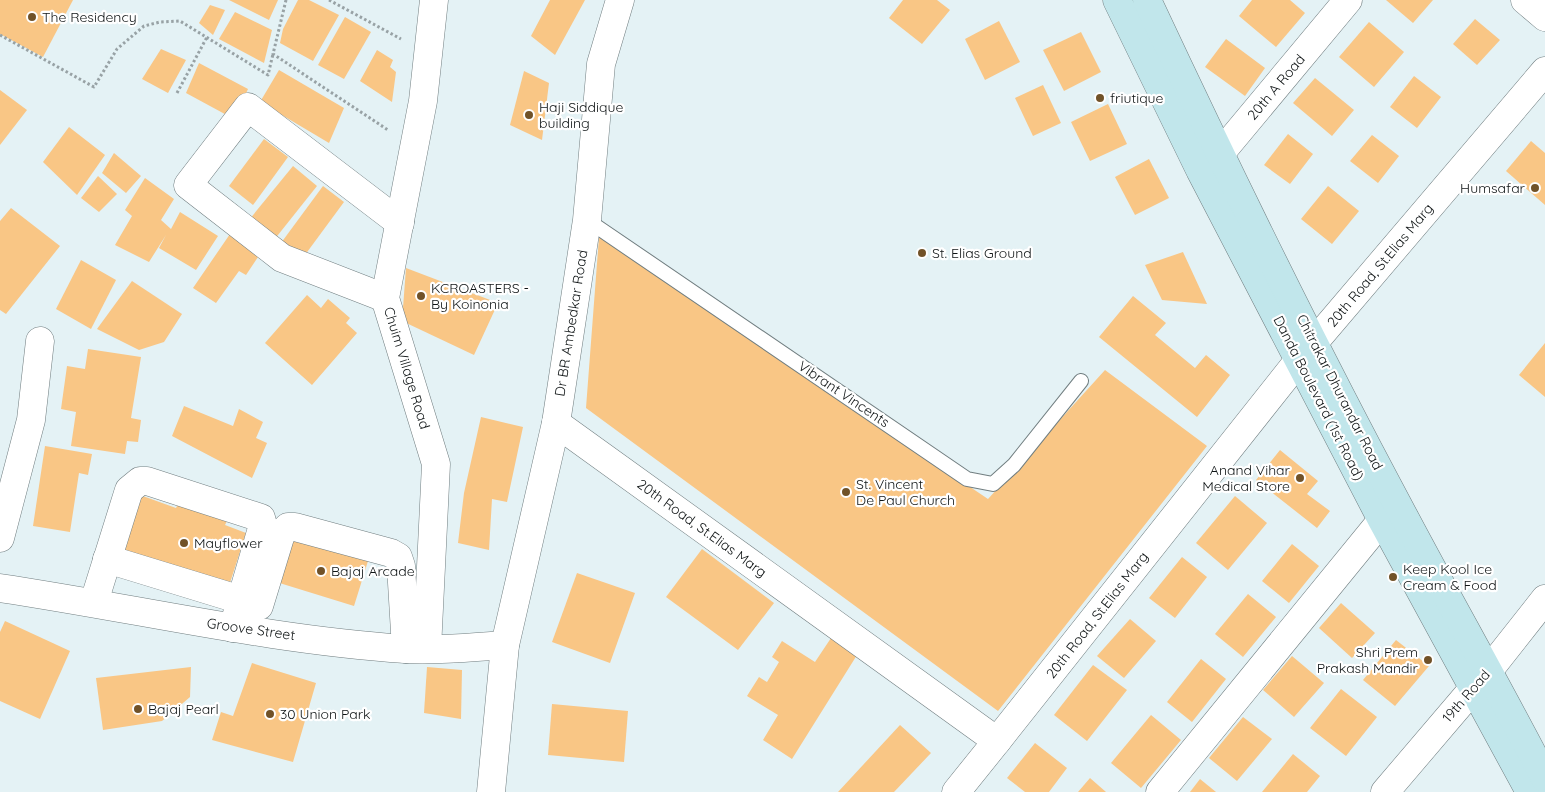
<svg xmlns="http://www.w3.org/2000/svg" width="1545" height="792" font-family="Quicksand,sans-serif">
<rect width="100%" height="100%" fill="#e4f2f5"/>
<g fill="#f9c685">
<path d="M0,0H73L43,57L0,34Z"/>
<path d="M229,0H278L269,20Z"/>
<path d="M298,0H309L339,15L313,61L280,43L283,29Z"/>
<path d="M550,0H585L555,55L531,36Z"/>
<path d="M903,0H937L950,10L922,44L889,18Z"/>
<path d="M1252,0H1290L1305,13L1276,47L1239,16Z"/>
<path d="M1386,0H1433L1413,23Z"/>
<path d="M210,5L225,10L213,35L199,23Z"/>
<path d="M235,12L272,30L264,63L219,39Z"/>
<path d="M345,17L371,32L344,79L318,65Z"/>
<path d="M1475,19L1500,40L1477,65L1453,44Z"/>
<path d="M999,21L1020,62L985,80L965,39Z"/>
<path d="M1369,22L1404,52L1374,87L1339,57Z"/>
<path d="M1081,32L1101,72L1064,91L1043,50Z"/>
<path d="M1226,39L1265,68L1245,96L1205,67Z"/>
<path d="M161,49L186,60L168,93L142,79Z"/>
<path d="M377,50L393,60L390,67L396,72L392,102L360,81Z"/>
<path d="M199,63L248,89L234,119L186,93Z"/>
<path d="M279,70L344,108L329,143L260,102Z"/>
<path d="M524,71L549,83L542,140L510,125Z"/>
<path d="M1414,76L1441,97L1417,128L1390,107Z"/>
<path d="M1315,78L1354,110L1332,136L1293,103Z"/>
<path d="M1043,85L1061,123L1033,136L1015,98Z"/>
<path d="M0,90L27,110L0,145Z"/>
<path d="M1108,104L1127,144L1090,161L1071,122Z"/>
<path d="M69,127L105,155L77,195L43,162Z"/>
<path d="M1288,134L1313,154L1290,184L1264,165Z"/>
<path d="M1372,135L1399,156L1378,183L1350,161Z"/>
<path d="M264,139L288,157L253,205L229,186Z"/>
<path d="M1531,141L1545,153V205L1506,171Z"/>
<path d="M114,153L141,176L126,193L102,173Z"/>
<path d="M1149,159L1169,198L1135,215L1115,177Z"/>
<path d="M293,166L317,186L274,240L249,220Z"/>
<path d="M98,176L117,194L99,212L81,198Z"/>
<path d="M145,178L174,199L161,220L171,229L180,212L218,236L196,270L159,248L166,235L149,262L115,245L132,216L125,210Z"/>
<path d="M323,186L344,202L302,259L281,243Z"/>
<path d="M1328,186L1359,211L1332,244L1301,219Z"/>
<path d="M11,208L60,246L6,314L0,310V221Z"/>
<path d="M230,234L260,254L246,275L239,271L216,303L193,288Z"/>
<path d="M599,237L988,499L1105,370L1207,446L998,711L586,408Z"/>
<path d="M1183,252L1207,304L1162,300L1145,265Z"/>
<path d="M81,260L116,280L91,329L56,309Z"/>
<path d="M406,268L498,303L474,355L402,321Z"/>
<path d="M132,281L182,314L164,342L139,350L97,329Z"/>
<path d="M307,295L321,308L328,299L350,318L346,323L357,333L312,385L265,343Z"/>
<path d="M1133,296L1166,323L1155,335L1195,368L1206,355L1230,375L1197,417L1099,337Z"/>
<path d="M1545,343V397L1519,375Z"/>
<path d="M88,349L141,357L131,418L141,420L138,442L127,441L125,454L71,446L76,412L61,409L67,366L85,369Z"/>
<path d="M184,406L233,426L239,409L263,422L256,438L267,443L252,478L172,436Z"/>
<path d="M481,417L523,427L507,502L492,499L489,550L458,543L464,493Z"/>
<path d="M45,446L92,454L88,475L79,473L70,532L33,526Z"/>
<path d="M1280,450L1318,481L1307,494L1330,511L1317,528L1256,480Z"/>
<path d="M140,495L176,508L178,504L227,521L225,525L246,533L228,589L121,553Z"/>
<path d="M1235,496L1267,523L1228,570L1196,543Z"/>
<path d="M287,535L368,561L354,606L273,581Z"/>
<path d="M1292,544L1319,566L1289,603L1262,581Z"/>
<path d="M702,549L774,603L738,650L666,597Z"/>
<path d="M1182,557L1207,577L1175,618L1149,598Z"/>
<path d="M577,573L635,593L610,663L552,642Z"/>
<path d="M1248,594L1276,617L1243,657L1215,634Z"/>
<path d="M1341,603L1375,633L1352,658L1319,628Z"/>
<path d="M1130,619L1156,641L1124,678L1097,656Z"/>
<path d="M5,621L70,651L40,719L0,701V632Z"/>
<path d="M831,638L857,655L792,759L763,740L778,715L747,696L759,677L767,682L779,662L772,657L782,641L815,662Z"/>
<path d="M1396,640L1429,666L1395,706L1363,680Z"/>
<path d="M1292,656L1324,683L1294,717L1263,690Z"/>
<path d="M1201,659L1226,679L1192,722L1167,702Z"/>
<path d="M252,663L316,683L293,762L212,740L221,712L233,716Z"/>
<path d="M1093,665L1127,690L1087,741L1054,715Z"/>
<path d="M191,667L190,697L162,721L103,730L96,678Z"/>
<path d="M427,667L462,670L461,719L424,713Z"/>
<path d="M1341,689L1377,717L1346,756L1310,728Z"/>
<path d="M552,704L628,711L624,762L548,755Z"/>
<path d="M1151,715L1181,740L1141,788L1111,763Z"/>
<path d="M1243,717L1272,739L1237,781L1209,758Z"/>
<path d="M900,725L931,753L894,792H838Z"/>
<path d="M1035,743L1067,768L1049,792H1025L1007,778Z"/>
<path d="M1293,754L1320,776L1307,792H1262Z"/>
<path d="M1090,778L1106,792H1078Z"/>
<path d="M1200,779L1216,792H1190Z"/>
</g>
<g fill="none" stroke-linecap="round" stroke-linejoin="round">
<g stroke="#717e80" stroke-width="16">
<path id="service" d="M587,220L967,479L993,484L1014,465L1081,381"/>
</g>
<g stroke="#717e80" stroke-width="29">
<g id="minor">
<path d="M1525,0L1545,17"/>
<path d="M1203,167L1219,155L1348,0"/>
<path d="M385,298L282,258L188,185L248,107L400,223"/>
<path d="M556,423L997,741L1299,360L1545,71"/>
<path d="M0,538L31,420L40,341"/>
<path d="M107,559L241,600"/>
<path d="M94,602L129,490L140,481H147L261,518L263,525L233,628"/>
<path d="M259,606L281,534L288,527H295L391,553L398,557L401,566L406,649"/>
<path d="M427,649L436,464L385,298L423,101L434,0"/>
<path d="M956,792L997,741"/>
<path d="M1160,792L1382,520"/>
<path d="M1385,792L1489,670L1545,599"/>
</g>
</g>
<g stroke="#717e80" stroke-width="29">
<g id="tertiary">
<path d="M0,588C135,608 269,640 406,649C439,651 472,647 505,645"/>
<path d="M491,792L505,645L556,423L587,220L601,64L620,0"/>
</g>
</g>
<g stroke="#717e80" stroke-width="29">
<g id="secondary">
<path d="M1117,0L1200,170L1382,520L1530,792"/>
<path d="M1147,0C1227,171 1310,341 1399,507C1447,598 1498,687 1545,778"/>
</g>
</g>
<g stroke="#98a2a5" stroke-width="3" stroke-dasharray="2.5 2.5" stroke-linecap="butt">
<path d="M286,0L273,54L388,130"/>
<path d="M329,0L401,39"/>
<path d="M0,35L94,87L117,49L144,26L160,22L180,21L268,75L273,54"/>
<path d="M177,93L207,37"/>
</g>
<use href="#service" stroke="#fff" stroke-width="14"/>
<use href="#minor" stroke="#fff" stroke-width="28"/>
<use href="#tertiary" stroke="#fff" stroke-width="28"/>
<use href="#secondary" stroke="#c1e6eb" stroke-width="28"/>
</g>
<g fill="#715228" stroke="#fff" stroke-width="2">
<circle cx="32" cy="17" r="5"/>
<circle cx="1100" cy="98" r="5"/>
<circle cx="529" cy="115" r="5"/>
<circle cx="1535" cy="188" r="5"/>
<circle cx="922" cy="253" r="5"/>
<circle cx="421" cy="296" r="5"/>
<circle cx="1300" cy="478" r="5"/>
<circle cx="846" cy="492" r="5"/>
<circle cx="184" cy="543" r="5"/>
<circle cx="321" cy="571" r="5"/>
<circle cx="1393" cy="577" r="5"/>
<circle cx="1428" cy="660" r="5"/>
<circle cx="138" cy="709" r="5"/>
<circle cx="270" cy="714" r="5"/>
</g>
<g text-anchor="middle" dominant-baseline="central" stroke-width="4.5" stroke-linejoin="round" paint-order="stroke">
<g font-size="14" fill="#0f1415" stroke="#fff" text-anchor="start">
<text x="42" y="17">The Residency</text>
<text x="1110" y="98">friutique</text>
<text x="539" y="107">Haji Siddique<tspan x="539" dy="16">building</tspan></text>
<text x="1525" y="188" text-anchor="end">Humsafar</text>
<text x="932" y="253">St. Elias Ground</text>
<text x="431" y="288">KCROASTERS -<tspan x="431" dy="16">By Koinonia</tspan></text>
<text x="1290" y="470" text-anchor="end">Anand Vihar<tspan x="1290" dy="16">Medical Store</tspan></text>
<text x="856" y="484">St. Vincent<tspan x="856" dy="16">De Paul Church</tspan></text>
<text x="194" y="543">Mayflower</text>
<text x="1403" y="569">Keep Kool Ice<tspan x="1403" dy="16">Cream &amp; Food</tspan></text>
<text x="331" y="571">Bajaj Arcade</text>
<text x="1418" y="652" text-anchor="end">Shri Prem<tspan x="1418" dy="16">Prakash Mandir</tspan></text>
<text x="148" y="709">Bajaj Pearl</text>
<text x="280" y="714">30 Union Park</text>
</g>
<g font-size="14" fill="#0f1415" stroke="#fff">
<text transform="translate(1276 87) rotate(-50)">20th A Road</text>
<text transform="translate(1380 265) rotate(-50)">20th Road, St.Elias Marg</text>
<text transform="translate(571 323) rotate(-81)">Dr BR Ambedkar Road</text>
<text transform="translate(407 368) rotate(73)">Chuim Village Road</text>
<text transform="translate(1340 392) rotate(63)">Chitrakar Dhurandar Road</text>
<text transform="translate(844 394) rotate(34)">Vibrant Vincents</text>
<text transform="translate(1319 398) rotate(63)">Danda Boulevard (1st Road)</text>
<text transform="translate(702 528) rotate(36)">20th Road, St.Elias Marg</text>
<text transform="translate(1097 615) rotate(-52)">20th Road, St.Elias Marg</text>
<text transform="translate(251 629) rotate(8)">Groove Street</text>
<text transform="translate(1466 696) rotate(-49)">19th Road</text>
</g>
</g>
</svg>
